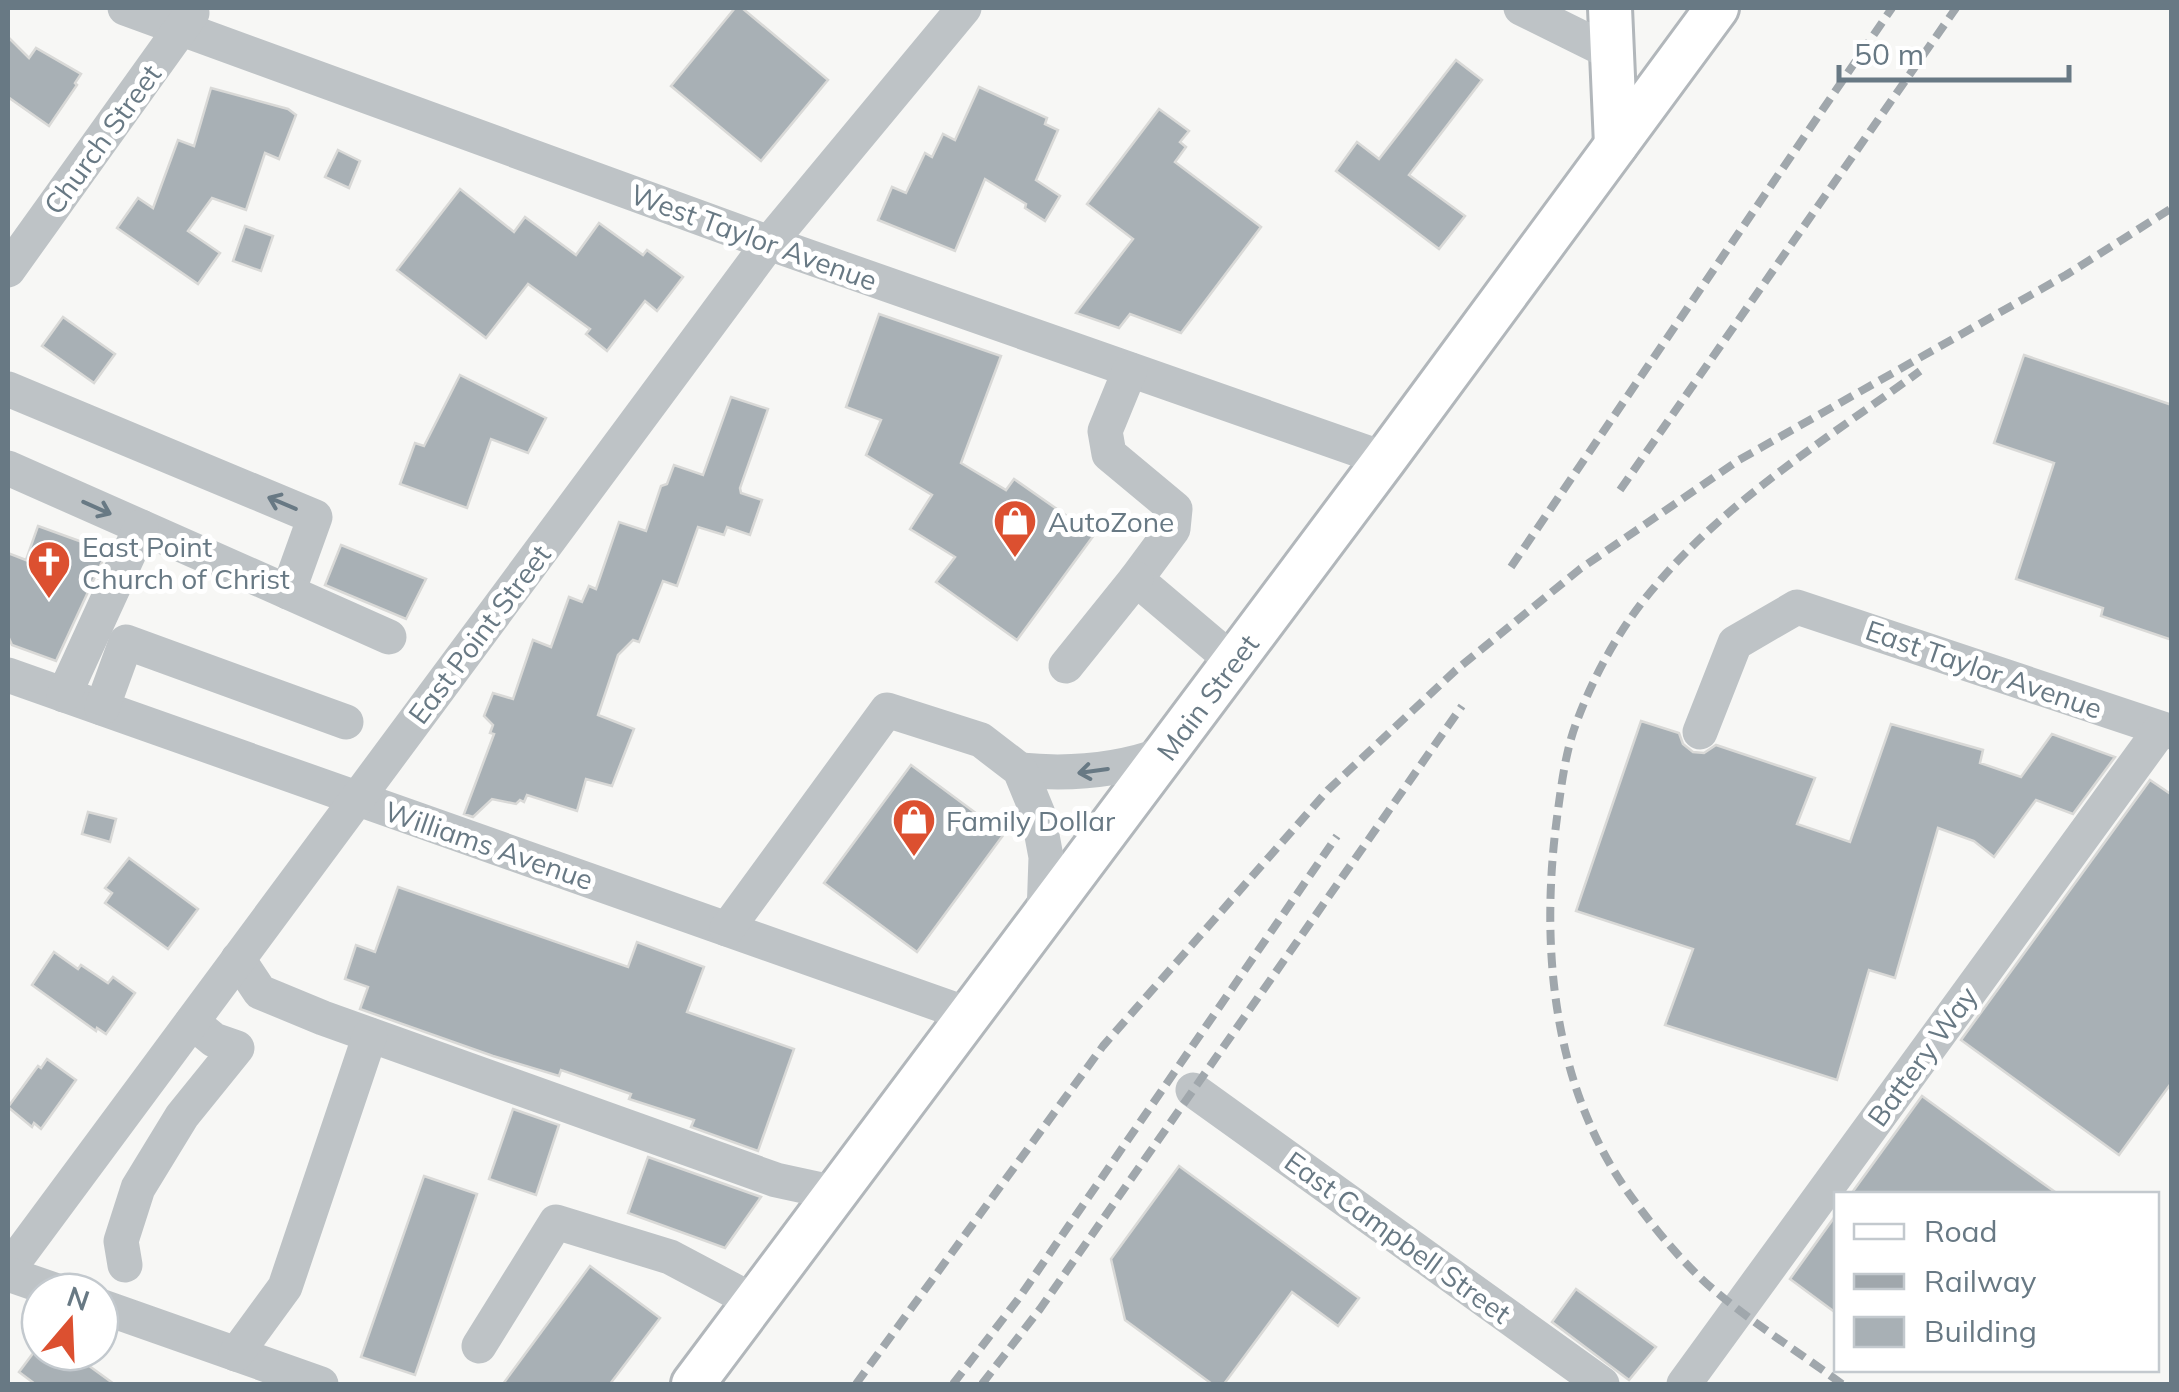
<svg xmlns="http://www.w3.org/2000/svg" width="2179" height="1392" font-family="Mulish,sans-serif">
<rect width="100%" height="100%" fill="#f7f7f5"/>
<g fill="#a8b0b5" stroke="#d9d9d7" stroke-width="2.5">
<path d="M735,8H742L828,80L761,161L671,86Z"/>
<path d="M8,37L29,58L36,48L81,74L75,83L77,85L49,126L8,97Z"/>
<path d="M1456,60L1482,80L1409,175L1465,216L1439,249L1336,171L1357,142L1379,159Z"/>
<path d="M979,87L1047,118L1045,124L1058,130L1036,180L1060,196L1045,221L1025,208L1026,204L985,179L955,251L878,220L892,187L906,193L925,153L932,157L943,134L955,140Z"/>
<path d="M211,88L288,109L296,115L279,159L265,153L246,210L212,198L188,231L220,253L198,284L117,228L138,198L153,208L178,140L194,146Z"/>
<path d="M1159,109L1189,131L1180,142L1186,147L1175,162L1261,227L1181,333L1130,314L1119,328L1076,313L1133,239L1087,204Z"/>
<path d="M338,150L360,161L349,188L325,177Z"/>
<path d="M460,189L514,232L525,217L576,255L599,223L643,255L647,250L683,277L657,311L645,301L607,351L586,334L590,329L528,284L486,338L397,270Z"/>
<path d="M245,226L273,236L261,271L233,261Z"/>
<path d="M879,314L1001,356L961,463L1006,490L1014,479L1094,535L1017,640L936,582L955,557L910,529L932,495L866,455L881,420L846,407Z"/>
<path d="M63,317L115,354L94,383L42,346Z"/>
<path d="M2024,355L2172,405V640L2101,616L2103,608L2016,579L2054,463L1994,443Z"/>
<path d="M460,375L546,418L528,453L491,439L467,508L400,484L415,443L424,446Z"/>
<path d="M731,397L768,409L740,488L741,493L762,500L750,535L727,527L724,535L698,527L677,586L663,581L639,642L633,640L618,655L598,715L634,729L612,786L586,779L577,811L527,795L524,802L520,800L516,804L492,799L473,817L464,814L494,734L490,733L493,725L484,716L493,693L513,699L533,640L551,647L569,597L582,602L589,586L596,589L619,522L646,531L661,486L667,484L674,465L703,475Z"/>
<path d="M38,526L107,551L56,661L12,645L8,636V553L26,560Z"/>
<path d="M341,545L426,579L406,619L325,585Z"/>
<path d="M1641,721L1679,733L1683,744L1693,752L1704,753L1716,745L1815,778L1797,824L1850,842L1891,724L1983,750L1980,763L2021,777L2052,734L2115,757L2073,814L2036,800L1994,857L1974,841L1938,828L1895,978L1869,970L1837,1080L1665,1025L1693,949L1576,911Z"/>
<path d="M911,765L1004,834L917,952L824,883Z"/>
<path d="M2150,780L2172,795V1082L2119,1155L1961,1040Z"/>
<path d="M88,812L116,819L110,842L82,834Z"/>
<path d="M129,858L198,909L168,949L105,903L112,893L105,888Z"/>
<path d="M398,887L628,967L637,942L704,967L687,1012L794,1049L758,1151L691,1127L694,1120L629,1099L631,1094L561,1070L559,1076L493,1056L360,1009L368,987L345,979L356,945L375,952Z"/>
<path d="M54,952L78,969L81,965L108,983L113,977L135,993L106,1034L97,1028L96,1031L32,985Z"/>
<path d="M47,1059L76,1080L41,1129L34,1123L32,1127L8,1107L38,1066L41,1068Z"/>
<path d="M1922,1096L2017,1165L2058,1194H1851Z"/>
<path d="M513,1109L559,1125L536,1195L489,1179Z"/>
<path d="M648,1157L761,1197L725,1248L628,1213Z"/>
<path d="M1179,1166L1359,1298L1338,1326L1292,1292L1224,1384H1212L1125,1320L1111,1259Z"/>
<path d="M424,1176L477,1194L415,1375L361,1357Z"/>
<path d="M1836,1215V1313L1790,1279Z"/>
<path d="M590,1266L660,1318L610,1384H503Z"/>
<path d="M1576,1289L1656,1347L1629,1380L1552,1322Z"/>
<path d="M34,1352H70L114,1384H35L19,1372Z"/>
</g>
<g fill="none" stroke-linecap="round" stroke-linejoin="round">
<g stroke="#b2b7bb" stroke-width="48">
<g id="major">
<path d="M1610,8L1616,145"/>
<path id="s1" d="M693,1384L1385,459L1717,8"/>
</g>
</g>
<g stroke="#bec3c6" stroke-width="35">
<path d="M125,8L769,243L1385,459"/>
<path d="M1521,8L1612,53"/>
<path d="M8,270L192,13"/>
<path d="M1130,370L1105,431L1109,454L1175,509L1173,529L1136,579L1234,662"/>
<path d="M8,389L315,517L288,592L8,468"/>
<path d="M288,592L389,637"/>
<path d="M1066,666L1136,579"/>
<path d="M8,675L970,1015"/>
<path d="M64,695L141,527"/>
<path d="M102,708L126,642L346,722"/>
<path d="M1700,732L1735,643L1797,607L2172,732"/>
<path d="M1020,770C1071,775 1117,771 1164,754"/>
<path d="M727,929L887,710L981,740L1020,770L1038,814L1046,857L1044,915"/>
<path d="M238,959L260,992L323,1018L776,1180L836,1193"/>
<path d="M1193,1090L1602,1384"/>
<path d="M125,1265L121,1241L138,1188L182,1116L237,1048L214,1040L192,1022"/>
<path d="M8,1270L769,243L964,8"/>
<path d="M8,1274L60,1292"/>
<path d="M100,1306L321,1384"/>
<path d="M479,1346L556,1222L670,1257L755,1302"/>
<path d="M236,1354L285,1287L370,1035"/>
<path d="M1684,1384L2161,729"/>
</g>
<use href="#major" stroke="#fff" stroke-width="42"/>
<g stroke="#a0a7ac" stroke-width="8" stroke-dasharray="15 8" stroke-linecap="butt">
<path d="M1620,490L1956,8"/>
<path d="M1511,567L1892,8"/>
<path d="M856,1384L1103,1046L1328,790L1456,670L1580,569L1739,460L2066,275L2172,208"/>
<path d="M953,1384L1019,1298L1337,836"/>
<path d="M982,1384L1040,1309L1462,706"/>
<path d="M1842,1384C1800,1353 1754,1324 1714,1290C1681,1262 1650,1223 1625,1188C1550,1078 1540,937 1558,810C1562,781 1566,749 1577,721C1594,675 1620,628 1652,590C1725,501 1827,439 1920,371"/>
</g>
</g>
<defs><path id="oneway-shaft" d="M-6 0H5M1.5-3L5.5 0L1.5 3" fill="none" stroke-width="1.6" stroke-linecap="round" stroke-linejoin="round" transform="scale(2.5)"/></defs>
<g stroke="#687984">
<use href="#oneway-shaft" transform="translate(282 503) rotate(-157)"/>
<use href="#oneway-shaft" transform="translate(97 508) rotate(24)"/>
<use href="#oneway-shaft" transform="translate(1093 771) rotate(172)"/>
</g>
<defs>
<g id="shop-pin" transform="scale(2.25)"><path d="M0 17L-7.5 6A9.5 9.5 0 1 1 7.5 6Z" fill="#dc5030" stroke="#fff"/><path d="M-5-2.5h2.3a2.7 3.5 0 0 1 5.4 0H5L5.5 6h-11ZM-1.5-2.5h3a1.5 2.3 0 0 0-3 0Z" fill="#fff"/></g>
<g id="church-pin" transform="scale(2.25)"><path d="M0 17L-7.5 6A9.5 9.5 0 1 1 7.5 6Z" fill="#dc5030" stroke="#fff"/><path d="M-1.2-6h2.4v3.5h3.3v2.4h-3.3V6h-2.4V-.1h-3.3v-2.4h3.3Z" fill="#fff"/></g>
</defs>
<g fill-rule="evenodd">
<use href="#shop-pin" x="1015" y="521"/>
<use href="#church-pin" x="49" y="562"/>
<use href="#shop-pin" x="914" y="820"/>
</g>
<g text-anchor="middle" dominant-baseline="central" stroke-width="10" stroke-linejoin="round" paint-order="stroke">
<g font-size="28" fill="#687984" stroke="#fff">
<text transform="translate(102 139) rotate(-54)">Church Street</text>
<text transform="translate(754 237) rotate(20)">West Taylor Avenue</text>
<text transform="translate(479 634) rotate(-53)">East Point Street</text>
<text transform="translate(1984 669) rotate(19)">East Taylor Avenue</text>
<text stroke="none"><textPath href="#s1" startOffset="858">Main Street</textPath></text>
<text transform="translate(489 845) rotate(19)">Williams Avenue</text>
<text transform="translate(1922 1056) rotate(-54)">Battery Way</text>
<text transform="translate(1398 1237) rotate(36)">East Campbell Street</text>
</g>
<g font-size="28" fill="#687984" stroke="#fff" text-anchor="start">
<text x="1048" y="521">AutoZone</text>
<text x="82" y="546">East Point<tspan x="82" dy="32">Church of Christ</tspan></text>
<text x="946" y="820">Family Dollar</text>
</g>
</g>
<rect width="2179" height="1392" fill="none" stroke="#687984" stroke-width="20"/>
<rect x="1834" y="1192" width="325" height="180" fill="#ffffff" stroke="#c3c9ce" stroke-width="2.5"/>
<rect x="1854" y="1224" width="50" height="15" fill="#ffffff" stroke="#c3c9ce" stroke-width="2.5"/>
<text x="1924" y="1242" font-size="30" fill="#687984">Road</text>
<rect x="1854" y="1274" width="50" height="15" fill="#a0a7ac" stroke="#c3c9ce" stroke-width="2.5"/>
<text x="1924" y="1292" font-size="30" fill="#687984">Railway</text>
<rect x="1854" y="1317" width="50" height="30" fill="#a8b0b5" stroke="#c3c9ce" stroke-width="2.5"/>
<text x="1924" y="1342" font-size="30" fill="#687984">Building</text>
<g transform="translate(70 1322) rotate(19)"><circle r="48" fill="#ffffff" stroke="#c3c9ce" stroke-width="2.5"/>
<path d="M0-8L18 38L0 25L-18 38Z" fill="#dc5030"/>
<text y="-15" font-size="28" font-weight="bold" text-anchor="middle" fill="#687984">N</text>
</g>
<path d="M1839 65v15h230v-15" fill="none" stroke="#687984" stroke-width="5"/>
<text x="1854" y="65" font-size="30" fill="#687984" stroke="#ffffff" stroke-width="8" paint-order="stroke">50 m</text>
</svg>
